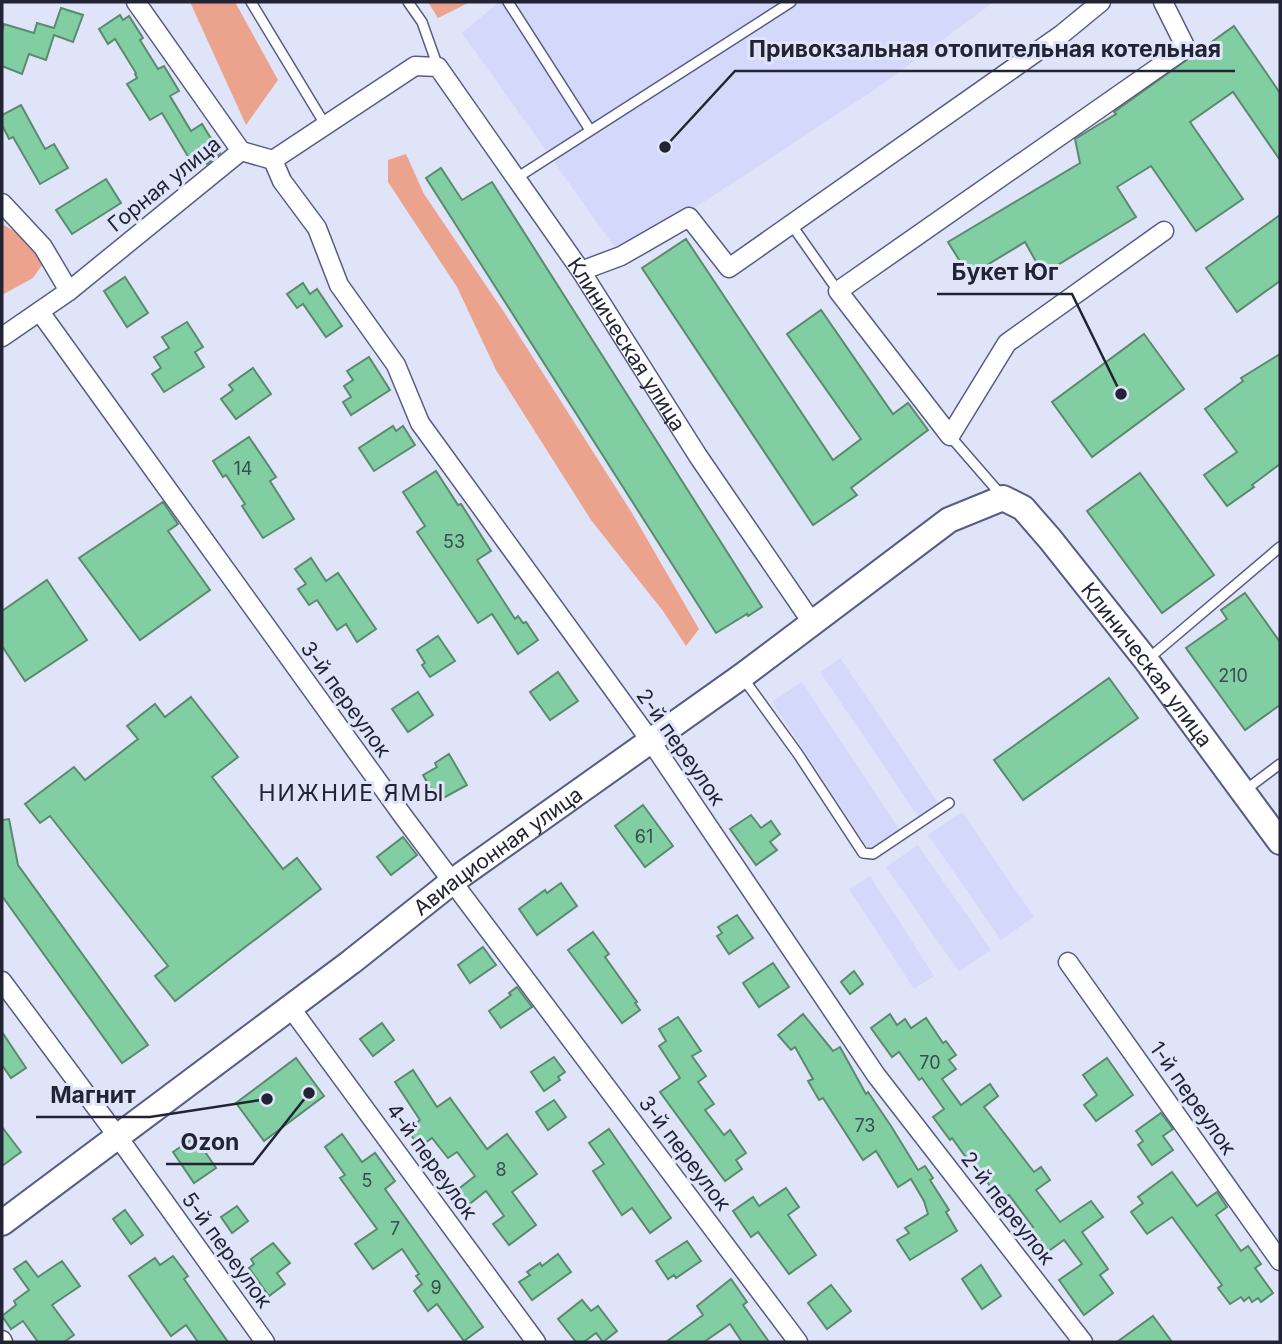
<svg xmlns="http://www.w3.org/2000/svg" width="1282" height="1344" font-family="Inter,sans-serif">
<rect width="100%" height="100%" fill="#e0e4f8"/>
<g fill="#d4d9fb">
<path d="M499,2H994L876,89L621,256L462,33Z"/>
<path d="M840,658L939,804L919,818L820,672Z"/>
<path d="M802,682L900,831L870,851L772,702Z"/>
<path d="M962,812L1034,917L1001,940L928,835Z"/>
<path d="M918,845L991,950L959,972L886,867Z"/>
<path d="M870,876L934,976L914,989L849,889Z"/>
</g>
<g fill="#eba38d">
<path d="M190,2H235L278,80L246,125Z"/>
<path d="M428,2H470L438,18Z"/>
<path d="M406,154L424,194L504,312L632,513L699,629L686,646L663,611L591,520L496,370L457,287L388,182V160Z"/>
<path d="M2,224L31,241L49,255L33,278L2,295Z"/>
</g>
<g fill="#80cea1" stroke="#5b8a6e" stroke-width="2">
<path d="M61,8L83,15L73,42L54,35L46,60L29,54L22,74L2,66V32L4,24L34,33L37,23L54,28Z"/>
<path d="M120,15L123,20L129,16L143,38L140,40L158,69L164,66L179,91L170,96L191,131L202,124L220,153L207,164L202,156L192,163L162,113L150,120L127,84L137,78L135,74L136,73L115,39L108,44L99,29Z"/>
<path d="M1234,26L1280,93V160L1233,92L1190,122L1243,199L1196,231L1151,166L1117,187L1136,217L1043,274L1025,242L969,276L948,242L1080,163L1075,139L1116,114L1114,112Z"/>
<path d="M21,105L45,149L54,144L68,168L40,184L13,137L9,139L2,125V115Z"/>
<path d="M441,168L462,200L492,182L762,607L748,616L747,614L716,633L426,178Z"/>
<path d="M106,179L121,203L72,234L56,210Z"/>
<path d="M1280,215V281L1237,312L1206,268Z"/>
<path d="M686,239L833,460L861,439L787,334L821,310L893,414L908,403L928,430L851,488L857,495L813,525L642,268Z"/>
<path d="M125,277L148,313L127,327L104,291Z"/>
<path d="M303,283L310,294L317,289L342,326L326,337L303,304L297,308L287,294Z"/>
<path d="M187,322L203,347L195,352L204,367L164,392L152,374L161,368L154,357L169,348L162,337Z"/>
<path d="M1144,334L1184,389L1092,457L1052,402Z"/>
<path d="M1280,354V464L1252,485L1254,487L1227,506L1204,475L1237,452L1205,409L1243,381L1241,378Z"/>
<path d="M369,357L390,390L351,415L343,402L351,397L344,386L353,380L347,371Z"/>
<path d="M253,368L271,394L236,419L221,399L233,390L229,385Z"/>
<path d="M393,426L396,431L403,426L415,445L374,471L359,448Z"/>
<path d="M249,437L276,477L270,481L294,519L263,538L242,506L245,504L226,475L223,477L213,461Z"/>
<path d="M436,471L458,505L461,504L491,551L477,560L515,619L518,616L523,623L526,622L538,640L518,654L492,614L478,623L417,532L425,526L403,492Z"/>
<path d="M1140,473L1214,575L1162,613L1087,511Z"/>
<path d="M163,502L178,524L168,531L210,590L140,640L79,558Z"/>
<path d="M311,558L326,581L338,573L376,629L357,642L346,624L337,630L317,600L309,605L298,589L306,584L295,569Z"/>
<path d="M47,580L87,640L25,681L2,646V611Z"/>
<path d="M1245,593L1280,642V705L1245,730L1186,648L1227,619L1221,610Z"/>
<path d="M438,636L455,661L430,677L422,665L425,663L417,650Z"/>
<path d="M558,672L578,701L550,720L530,692Z"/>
<path d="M1109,678L1138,718L1023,800L994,760Z"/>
<path d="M418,692L433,715L408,732L392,709Z"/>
<path d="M191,697L238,757L212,777L283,869L297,858L321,889L175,1001L155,976L168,966L50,816L40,823L25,804L74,767L85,780L138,739L127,726L155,704L165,717Z"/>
<path d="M449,754L467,785L438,801L423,775L437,767L435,763Z"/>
<path d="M643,805L673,846L645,867L615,826Z"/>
<path d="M751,815L761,828L771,821L780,834L770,842L777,850L756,865L730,829Z"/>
<path d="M9,819L18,865L148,1045L122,1063L2,896V820Z"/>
<path d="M403,837L417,855L391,875L377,857Z"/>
<path d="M561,883L577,906L537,935L519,909L545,890L547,893Z"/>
<path d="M737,915L753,938L729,954L717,936L722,933L718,927Z"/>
<path d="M593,932L609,954L605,957L637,1002L635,1003L640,1010L622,1023L568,950Z"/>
<path d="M483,947L496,965L470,983L458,965Z"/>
<path d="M773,963L789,987L759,1007L743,983Z"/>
<path d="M854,971L863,984L850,994L841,982Z"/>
<path d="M517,987L532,1007L501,1028L489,1011L511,995L509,993Z"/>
<path d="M803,1014L833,1051L840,1047L866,1094L868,1092L891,1126L918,1170L925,1166L933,1178L930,1180L949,1210L946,1212L957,1231L910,1260L897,1240L909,1233L905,1228L928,1214L924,1201L911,1179L898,1187L876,1151L863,1160L823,1098L819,1100L808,1081L813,1079L795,1047L791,1050L778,1035Z"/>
<path d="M890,1014L897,1025L905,1019L911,1028L926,1018L943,1043L946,1041L956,1055L949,1060L956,1069L942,1079L961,1105L990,1084L998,1096L984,1107L1034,1172L1041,1167L1050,1180L1036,1190L1060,1222L1091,1201L1103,1217L1082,1232L1108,1269L1100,1275L1113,1293L1084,1315L1059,1280L1082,1264L1064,1240L1043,1255L1030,1237L1034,1234L1030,1229L1033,1227L1009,1195L1001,1201L969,1157L967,1159L952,1138L950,1140L933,1117L944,1109L922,1078L919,1080L899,1052L892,1057L871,1028Z"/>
<path d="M678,1017L701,1051L692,1056L706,1076L698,1082L714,1104L705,1110L724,1135L730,1130L746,1153L736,1160L742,1169L725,1181L660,1092L680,1078L659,1046L666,1041L659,1029Z"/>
<path d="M382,1023L394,1040L373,1056L360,1039Z"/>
<path d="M2,1032L26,1068L11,1078L2,1065Z"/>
<path d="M554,1057L565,1072L558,1077L560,1080L544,1091L531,1072Z"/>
<path d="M296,1058L324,1096L264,1141L236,1103Z"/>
<path d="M1107,1058L1133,1095L1096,1121L1084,1105L1097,1095L1083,1075Z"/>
<path d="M413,1070L437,1107L450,1098L487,1149L507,1134L537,1174L512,1192L536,1225L509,1245L493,1224L504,1216L486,1191L467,1206L456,1191L475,1176L457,1152L448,1158L432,1138L420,1147L407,1130L420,1120L395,1082Z"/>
<path d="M554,1100L566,1117L548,1130L536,1112Z"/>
<path d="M1161,1113L1173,1129L1163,1136L1173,1150L1152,1165L1138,1145L1143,1141L1136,1131Z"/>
<path d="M2,1127L21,1152L2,1166Z"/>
<path d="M609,1129L671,1218L650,1233L632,1208L622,1215L593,1171L604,1164L589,1143Z"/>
<path d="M342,1134L362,1162L375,1153L395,1181L385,1189L483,1327L464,1341L437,1304L428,1311L414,1291L422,1284L416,1276L419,1274L402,1249L373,1269L355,1244L377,1229L340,1178L345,1175L325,1147Z"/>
<path d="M195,1137L216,1168L194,1183L173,1152Z"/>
<path d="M1172,1172L1197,1206L1217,1192L1227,1207L1216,1215L1241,1251L1248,1246L1261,1264L1255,1268L1273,1293L1261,1302L1258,1298L1252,1302L1249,1297L1244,1301L1241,1297L1230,1304L1218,1288L1222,1285L1172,1217L1147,1234L1131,1212L1143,1203L1138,1197Z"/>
<path d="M786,1188L799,1207L788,1215L816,1255L789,1274L758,1232L751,1237L733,1211L753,1197L759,1206Z"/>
<path d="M237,1206L248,1221L232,1233L221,1217Z"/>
<path d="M125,1210L143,1235L131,1244L113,1219Z"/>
<path d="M687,1241L701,1261L676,1278L674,1275L668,1279L656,1261Z"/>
<path d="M273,1243L290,1263L277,1273L285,1284L269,1296L249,1268L254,1264L251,1259Z"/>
<path d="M558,1254L571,1272L532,1300L519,1282L530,1275L527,1272L540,1263L542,1266Z"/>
<path d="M173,1256L188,1276L184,1279L228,1342H198L186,1325L171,1336L129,1276L155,1258L160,1265Z"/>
<path d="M26,1261L38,1277L62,1261L80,1286L52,1305L74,1335L64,1342H38L23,1321L11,1329L2,1316L16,1305L14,1301L29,1290L14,1269Z"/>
<path d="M981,1265L1001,1296L982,1309L962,1279Z"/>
<path d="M731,1279L747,1302L743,1305L769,1342H742L730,1324L704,1342H666L703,1315L697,1306Z"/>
<path d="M831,1285L851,1311L827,1329L808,1303Z"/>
<path d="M582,1300L591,1311L598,1306L617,1331L603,1342L596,1333L584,1342H576L558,1319Z"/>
<path d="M1153,1316L1172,1342H1117Z"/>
</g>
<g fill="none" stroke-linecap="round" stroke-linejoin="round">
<g stroke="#575c86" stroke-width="12">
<g id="service">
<path d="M251,2L326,126"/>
<path d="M408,2L422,22L438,67"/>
<path d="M508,2L590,130"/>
<path d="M515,179L791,2"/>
<path d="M791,224L838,291"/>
<path d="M950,436L1002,496"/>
<path d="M1148,659L1280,547"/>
<path d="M743,678L798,754L863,853L873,854L949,803"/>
<path d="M1244,791L1280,764"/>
</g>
</g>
<g stroke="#575c86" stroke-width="21">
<g id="minor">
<path d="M136,2L241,151"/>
<path d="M1163,2L1186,48L838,291L950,436L1007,343L1164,231"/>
<path id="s1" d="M241,151L273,160L415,66L438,67L581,271L698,456L813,624"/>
<path d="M273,160L282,181L317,228L339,285L396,365L420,423L650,740L876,1075L1083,1342"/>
<path d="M2,203L43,247L69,291"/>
<path d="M581,271L621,256L689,217L729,268L1062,34L1101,2"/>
<path d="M40,312L403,816L798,1342"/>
<path d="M2,337L69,291L241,151"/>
<path d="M1068,962L1280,1261"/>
<path d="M2,981L118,1137L265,1342"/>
<path d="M290,1007L536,1342"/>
<path d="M2,1340L3,1342"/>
</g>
</g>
<g stroke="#575c86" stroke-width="28">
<g id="secondary">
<path id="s2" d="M2,1223L351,962L453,881L742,676L949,520L1003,498L1023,508L1050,539L1146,660L1280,842"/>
</g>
</g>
<use href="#service" stroke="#fff" stroke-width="9"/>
<use href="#minor" stroke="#fff" stroke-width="18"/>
<use href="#secondary" stroke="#fff" stroke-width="24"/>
</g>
<g text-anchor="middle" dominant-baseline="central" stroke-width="6" stroke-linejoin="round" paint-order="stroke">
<g font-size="18" fill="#3a4e51">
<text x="243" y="468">14</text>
<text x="454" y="541">53</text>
<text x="1233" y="675">210</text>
<text x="644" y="836">61</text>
<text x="930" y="1062">70</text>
<text x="865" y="1125">73</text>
<text x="501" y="1169">8</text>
<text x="367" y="1180">5</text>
<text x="395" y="1228">7</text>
<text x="436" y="1287">9</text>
</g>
<g font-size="21" fill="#222436" stroke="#e0e4f8">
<text transform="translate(164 184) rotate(-39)">Горная улица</text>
<text stroke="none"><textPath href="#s1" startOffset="562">Клиническая улица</textPath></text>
<text stroke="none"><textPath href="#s2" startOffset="1460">Клиническая улица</textPath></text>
<text transform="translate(346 699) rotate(54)">3-й переулок</text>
<text transform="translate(681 747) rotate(55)">2-й переулок</text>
<text stroke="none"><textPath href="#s2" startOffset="620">Авиационная улица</textPath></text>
<text transform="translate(1193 1098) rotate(55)">1-й переулок</text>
<text transform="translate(685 1153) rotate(53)">3-й переулок</text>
<text transform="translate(432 1161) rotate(54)">4-й переулок</text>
<text transform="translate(1008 1208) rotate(52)">2-й переулок</text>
<text transform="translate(227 1250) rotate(54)">5-й переулок</text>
</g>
<g font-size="23" letter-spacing="2" fill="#222436" stroke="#e0e4f8">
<text x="352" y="793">НИЖНИЕ ЯМЫ</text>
</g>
</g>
<path fill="none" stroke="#222436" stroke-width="2.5" d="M665 147L735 71H1235M1121 394L1072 294H937M267 1099L150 1117H36M309 1093L253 1164H166"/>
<g fill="#222436" stroke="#e0e4f8" stroke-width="2.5">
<circle cx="665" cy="147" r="7"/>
<circle cx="1121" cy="394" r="7"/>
<circle cx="267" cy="1099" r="7"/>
<circle cx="309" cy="1093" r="7"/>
</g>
<g font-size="23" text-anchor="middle" font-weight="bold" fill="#222436" stroke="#e0e4f8" stroke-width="6" stroke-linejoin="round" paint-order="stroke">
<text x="985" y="57">Привокзальная отопительная котельная</text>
<text x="1005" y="280">Букет Юг</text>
<text x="93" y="1103">Магнит</text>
<text x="210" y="1150">Ozon</text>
</g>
<rect width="1282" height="1344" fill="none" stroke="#222436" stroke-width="7"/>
</svg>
